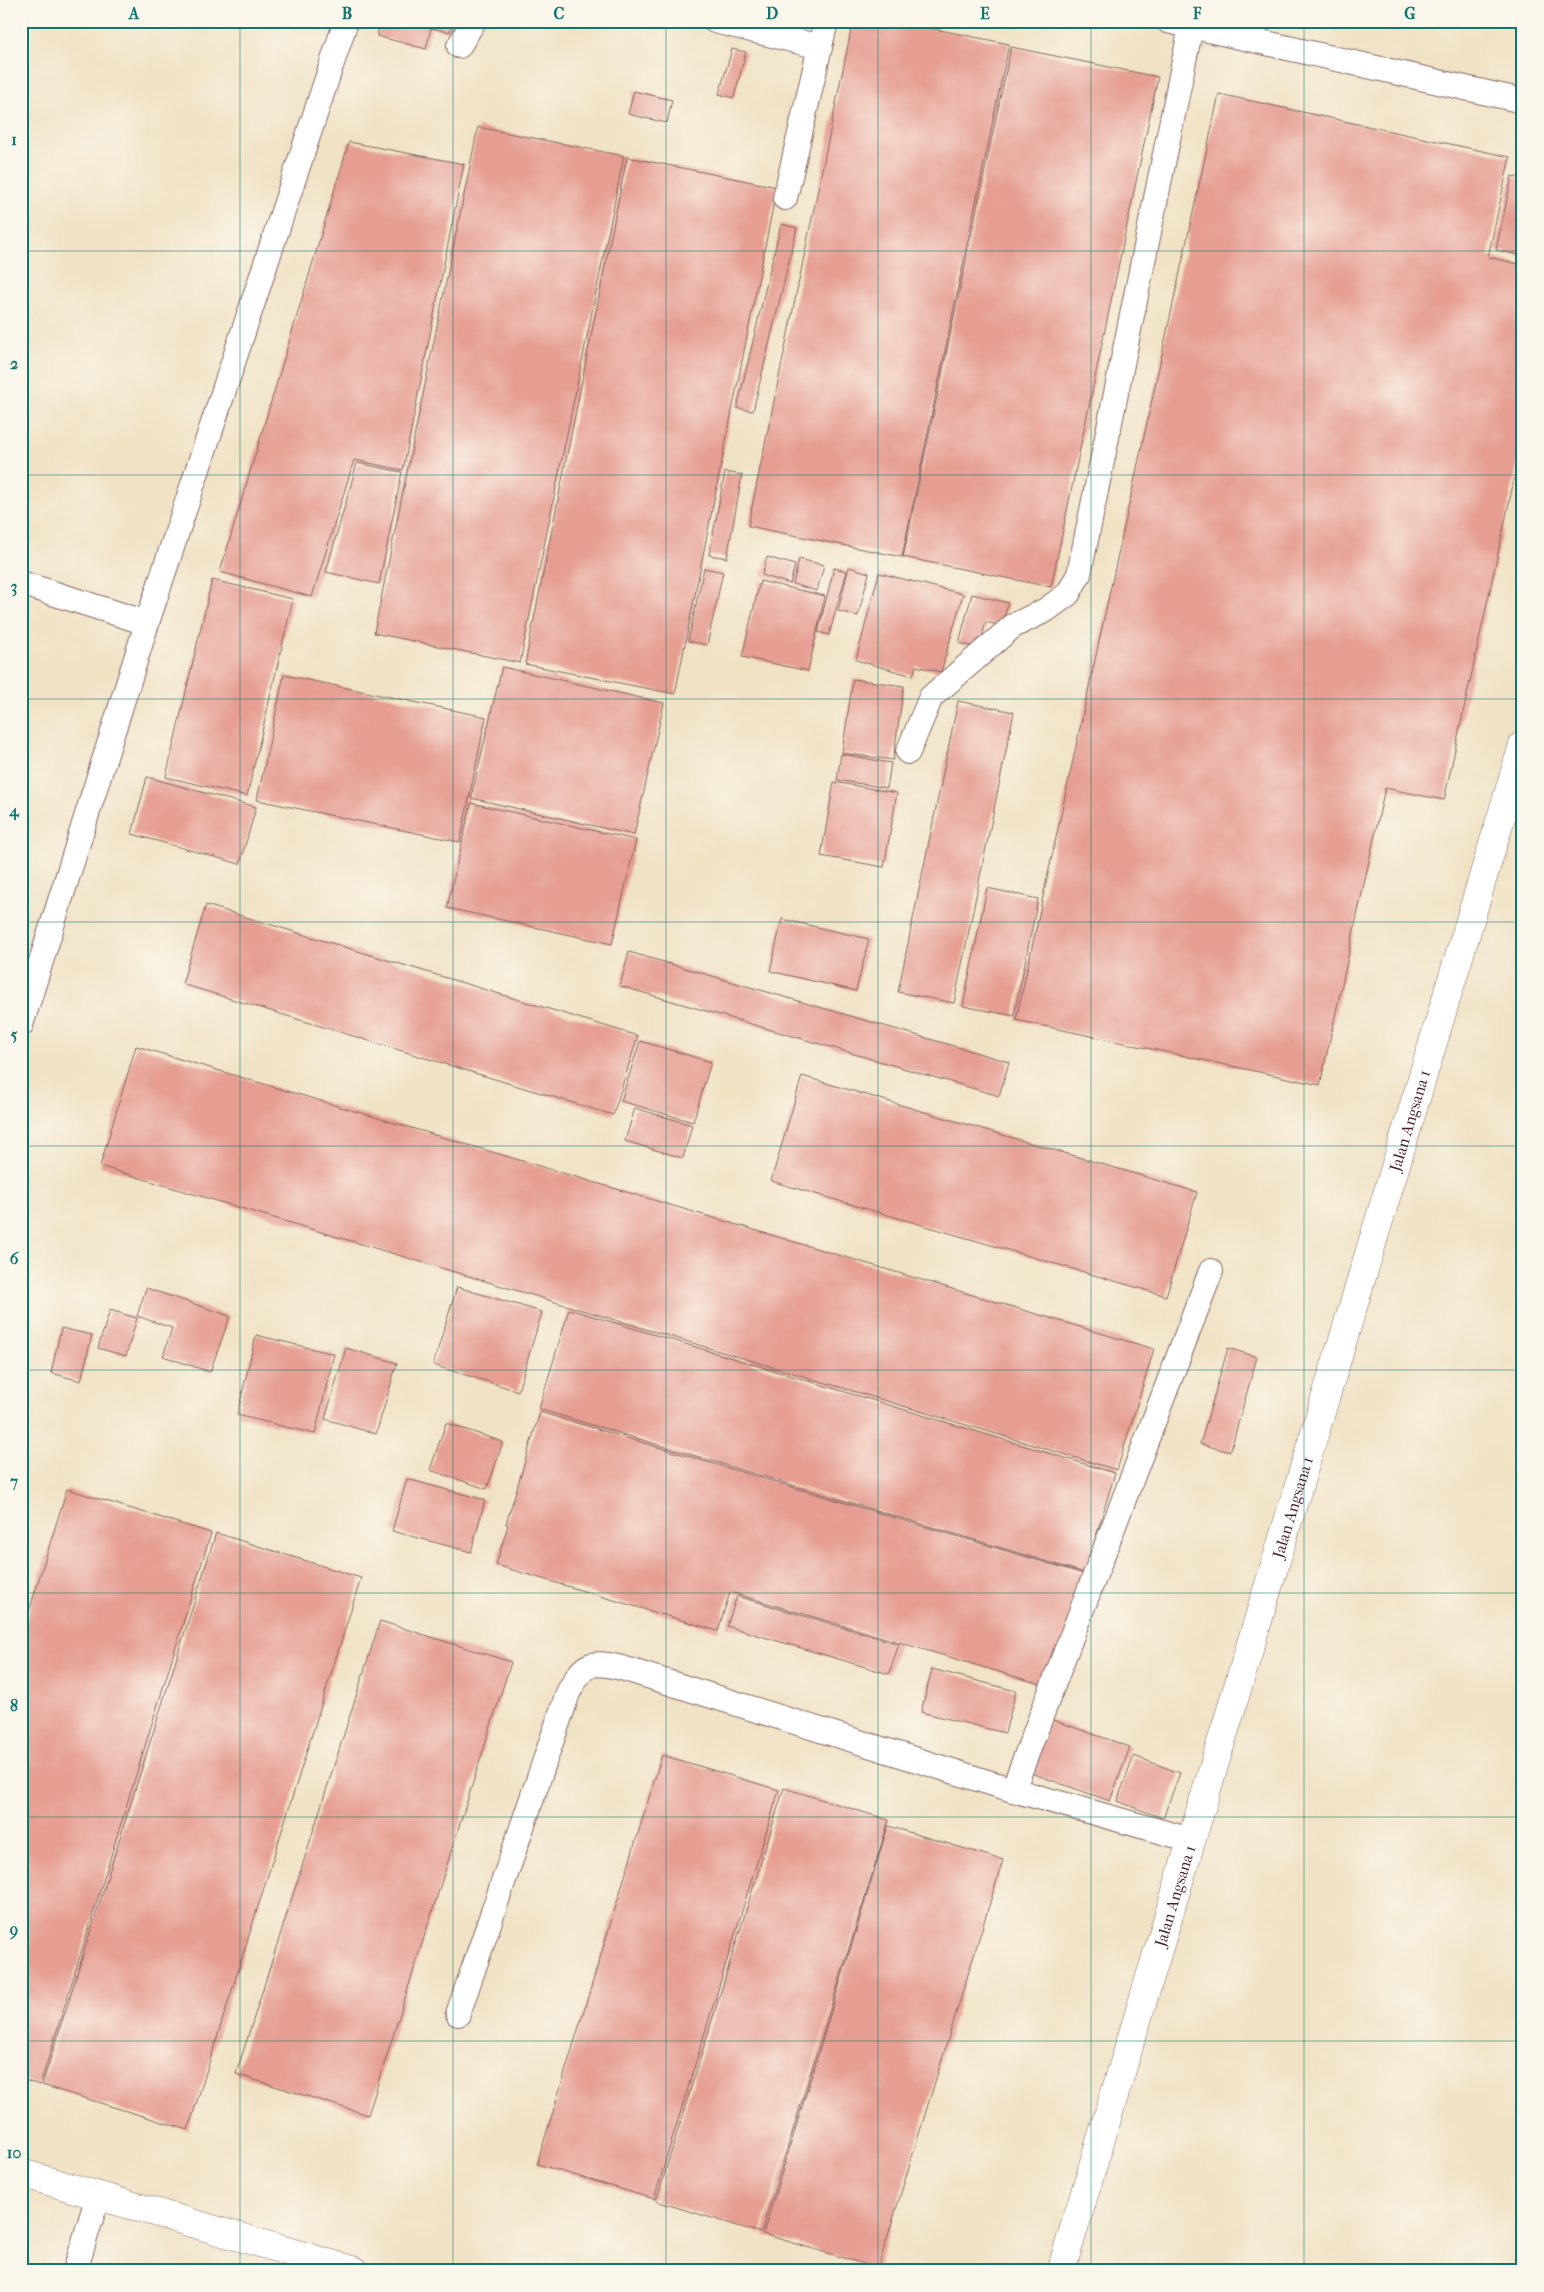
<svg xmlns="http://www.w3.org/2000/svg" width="1544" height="2292" font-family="'IM FELL French Canon',serif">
<rect width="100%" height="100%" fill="#fbf7ec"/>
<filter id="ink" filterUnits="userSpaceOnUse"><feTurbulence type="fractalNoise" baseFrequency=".02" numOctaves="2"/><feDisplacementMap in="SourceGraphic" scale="10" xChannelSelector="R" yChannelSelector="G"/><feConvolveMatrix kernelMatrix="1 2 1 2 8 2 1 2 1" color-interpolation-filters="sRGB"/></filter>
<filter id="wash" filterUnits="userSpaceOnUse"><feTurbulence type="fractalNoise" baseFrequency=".0096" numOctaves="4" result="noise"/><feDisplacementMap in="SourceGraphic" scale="20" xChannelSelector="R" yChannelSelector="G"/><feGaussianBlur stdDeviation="1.12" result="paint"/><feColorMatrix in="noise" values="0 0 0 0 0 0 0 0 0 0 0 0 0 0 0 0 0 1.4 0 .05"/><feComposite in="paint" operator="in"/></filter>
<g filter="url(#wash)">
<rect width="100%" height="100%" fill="#f0e2c5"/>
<g id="blocks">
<g fill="#e69e93">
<path d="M380,21H453L450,32L431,28L426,49L377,36Z"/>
<path d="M853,21H895L1009,44L902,557L748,526Z"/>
<path d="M1011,47L1158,77L1051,587L903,557Z"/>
<path d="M732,49L746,52L734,98L719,94Z"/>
<path d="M634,91L672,100L667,123L628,114Z"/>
<path d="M1219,94L1510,157L1488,257L1523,265V439L1444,800L1385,788L1320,1085L1016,1020Z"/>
<path d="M478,127L624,156L520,663L374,633Z"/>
<path d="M349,142L464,164L403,470L354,460L312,597L220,572Z"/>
<path d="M627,157L777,187L675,694L525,664Z"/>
<path d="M1512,176L1523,179V256L1496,250Z"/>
<path d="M781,224L797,228L753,411L737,408Z"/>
<path d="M357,463L402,472L379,584L326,572Z"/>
<path d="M725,472L742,475L727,558L709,555Z"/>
<path d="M767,557L795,565L790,584L762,575Z"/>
<path d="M799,559L824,565L817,591L793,584Z"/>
<path d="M849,567L869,573L858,616L838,611Z"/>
<path d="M704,568L723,572L707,645L688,641Z"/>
<path d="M834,568L847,571L829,635L818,632Z"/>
<path d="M879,573L963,594L941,672L916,666L913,676L856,660Z"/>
<path d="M212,580L293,599L247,796L166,777Z"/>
<path d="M760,581L825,596L808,671L742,657Z"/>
<path d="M972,594L1008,603L1002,626L986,622L979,648L959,643Z"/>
<path d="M502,667L664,703L634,835L471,798Z"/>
<path d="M284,675L486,717L460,842L257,800Z"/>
<path d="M853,679L904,686L893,760L842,753Z"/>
<path d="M958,701L1014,712L954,1003L898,992Z"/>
<path d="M841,754L891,763L887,788L837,780Z"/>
<path d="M147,777L256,807L240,864L132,834Z"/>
<path d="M834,782L897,793L884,867L821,856Z"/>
<path d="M471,803L636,840L612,944L447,908Z"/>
<path d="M987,888L1038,899L1014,1016L963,1006Z"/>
<path d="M206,905L638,1036L613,1115L182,984Z"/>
<path d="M782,919L869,939L856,991L770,971Z"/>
<path d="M629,952L1009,1062L999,1096L620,986Z"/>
<path d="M640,1041L711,1062L693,1122L621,1101Z"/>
<path d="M136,1046L1154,1349L1117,1470L100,1166Z"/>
<path d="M802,1076L1197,1192L1166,1296L771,1181Z"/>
<path d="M635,1108L692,1125L683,1158L625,1141Z"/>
<path d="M457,1287L542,1312L518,1391L433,1365Z"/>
<path d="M146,1288L230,1316L210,1372L163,1356L172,1328L137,1316Z"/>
<path d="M569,1309L1115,1473L1085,1573L539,1409Z"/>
<path d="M110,1310L137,1318L126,1356L98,1348Z"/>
<path d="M61,1328L92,1335L81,1381L51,1373Z"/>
<path d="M256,1335L334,1354L315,1434L237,1415Z"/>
<path d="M346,1348L397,1363L376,1434L325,1419Z"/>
<path d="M1228,1348L1257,1357L1230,1452L1200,1444Z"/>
<path d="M540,1412L1084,1574L1050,1687L730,1592L718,1631L496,1565L508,1525L506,1524Z"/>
<path d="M446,1423L503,1442L487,1489L430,1470Z"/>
<path d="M407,1479L485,1500L471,1552L392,1531Z"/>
<path d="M67,1489L211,1533L40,2085L21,2079V1637Z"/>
<path d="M216,1533L361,1578L188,2130L42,2085Z"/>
<path d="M737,1596L899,1644L889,1674L727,1626Z"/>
<path d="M380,1621L511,1662L368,2115L236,2074Z"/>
<path d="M932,1669L1016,1691L1005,1733L921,1712Z"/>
<path d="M1050,1719L1130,1747L1110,1801L1031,1773Z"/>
<path d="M662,1755L779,1790L654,2199L537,2164Z"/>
<path d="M1134,1756L1180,1773L1163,1818L1117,1801Z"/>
<path d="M784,1788L889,1820L761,2233L656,2201Z"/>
<path d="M888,1826L1003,1860L878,2268L763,2234Z"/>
</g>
</g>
</g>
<g filter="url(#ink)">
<use href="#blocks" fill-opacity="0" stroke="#846361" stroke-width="1"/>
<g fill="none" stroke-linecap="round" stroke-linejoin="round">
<g stroke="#846361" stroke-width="26">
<g id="service">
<path d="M715,21L820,47"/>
<path d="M1168,21L1523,101"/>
<path d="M459,46L474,21"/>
<path d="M785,198L826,21"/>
<path d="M21,583L147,623"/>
<path d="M908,752L931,697L1013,626L1046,610L1068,594L1079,574L1191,27"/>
<path d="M21,1025L147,623L346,21"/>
<path d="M1013,1790L1211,1271"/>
<path d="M458,2014L568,1693C584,1663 588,1660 622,1668L1013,1790L1191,1840"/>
<path d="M75,2271L98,2196"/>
</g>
</g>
<g stroke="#846361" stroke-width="29">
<g id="minor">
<path d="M21,2173L355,2271"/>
<path id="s1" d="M1061,2271L1523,745"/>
</g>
</g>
<use href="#service" stroke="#fff" stroke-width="24"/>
<use href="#minor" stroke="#fff" stroke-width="28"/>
</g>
</g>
<path fill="none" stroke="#0f766e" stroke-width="1" stroke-opacity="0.55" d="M240,21V2271M453,21V2271M666,21V2271M878,21V2271M1091,21V2271M1304,21V2271M21,251H1523M21,475H1523M21,699H1523M21,922H1523M21,1146H1523M21,1370H1523M21,1593H1523M21,1817H1523M21,2041H1523"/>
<g text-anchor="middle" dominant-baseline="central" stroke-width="4" stroke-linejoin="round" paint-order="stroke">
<g font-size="16" fill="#4a1f2b" stroke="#fbf7ec">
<text stroke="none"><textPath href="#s1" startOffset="1202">Jalan Angsana 1</textPath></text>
<text stroke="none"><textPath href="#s1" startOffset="798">Jalan Angsana 1</textPath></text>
<text stroke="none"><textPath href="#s1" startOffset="392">Jalan Angsana 1</textPath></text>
</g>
</g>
<rect width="1544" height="2292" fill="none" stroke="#fbf7ec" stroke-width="55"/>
<rect x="28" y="28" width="1488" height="2236" fill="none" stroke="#0f766e" stroke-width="2"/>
<g font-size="16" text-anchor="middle" font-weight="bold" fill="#0f766e">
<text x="134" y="19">A</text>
<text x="347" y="19">B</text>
<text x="559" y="19">C</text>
<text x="772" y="19">D</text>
<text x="985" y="19">E</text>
<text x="1197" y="19">F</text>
<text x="1410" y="19">G</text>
<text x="14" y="145">1</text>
<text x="14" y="369">2</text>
<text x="14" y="592">3</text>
<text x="14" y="816">4</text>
<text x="14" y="1040">5</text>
<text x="14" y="1264">6</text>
<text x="14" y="1487">7</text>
<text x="14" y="1711">8</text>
<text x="14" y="1935">9</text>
<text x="14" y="2158">10</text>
</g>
</svg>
